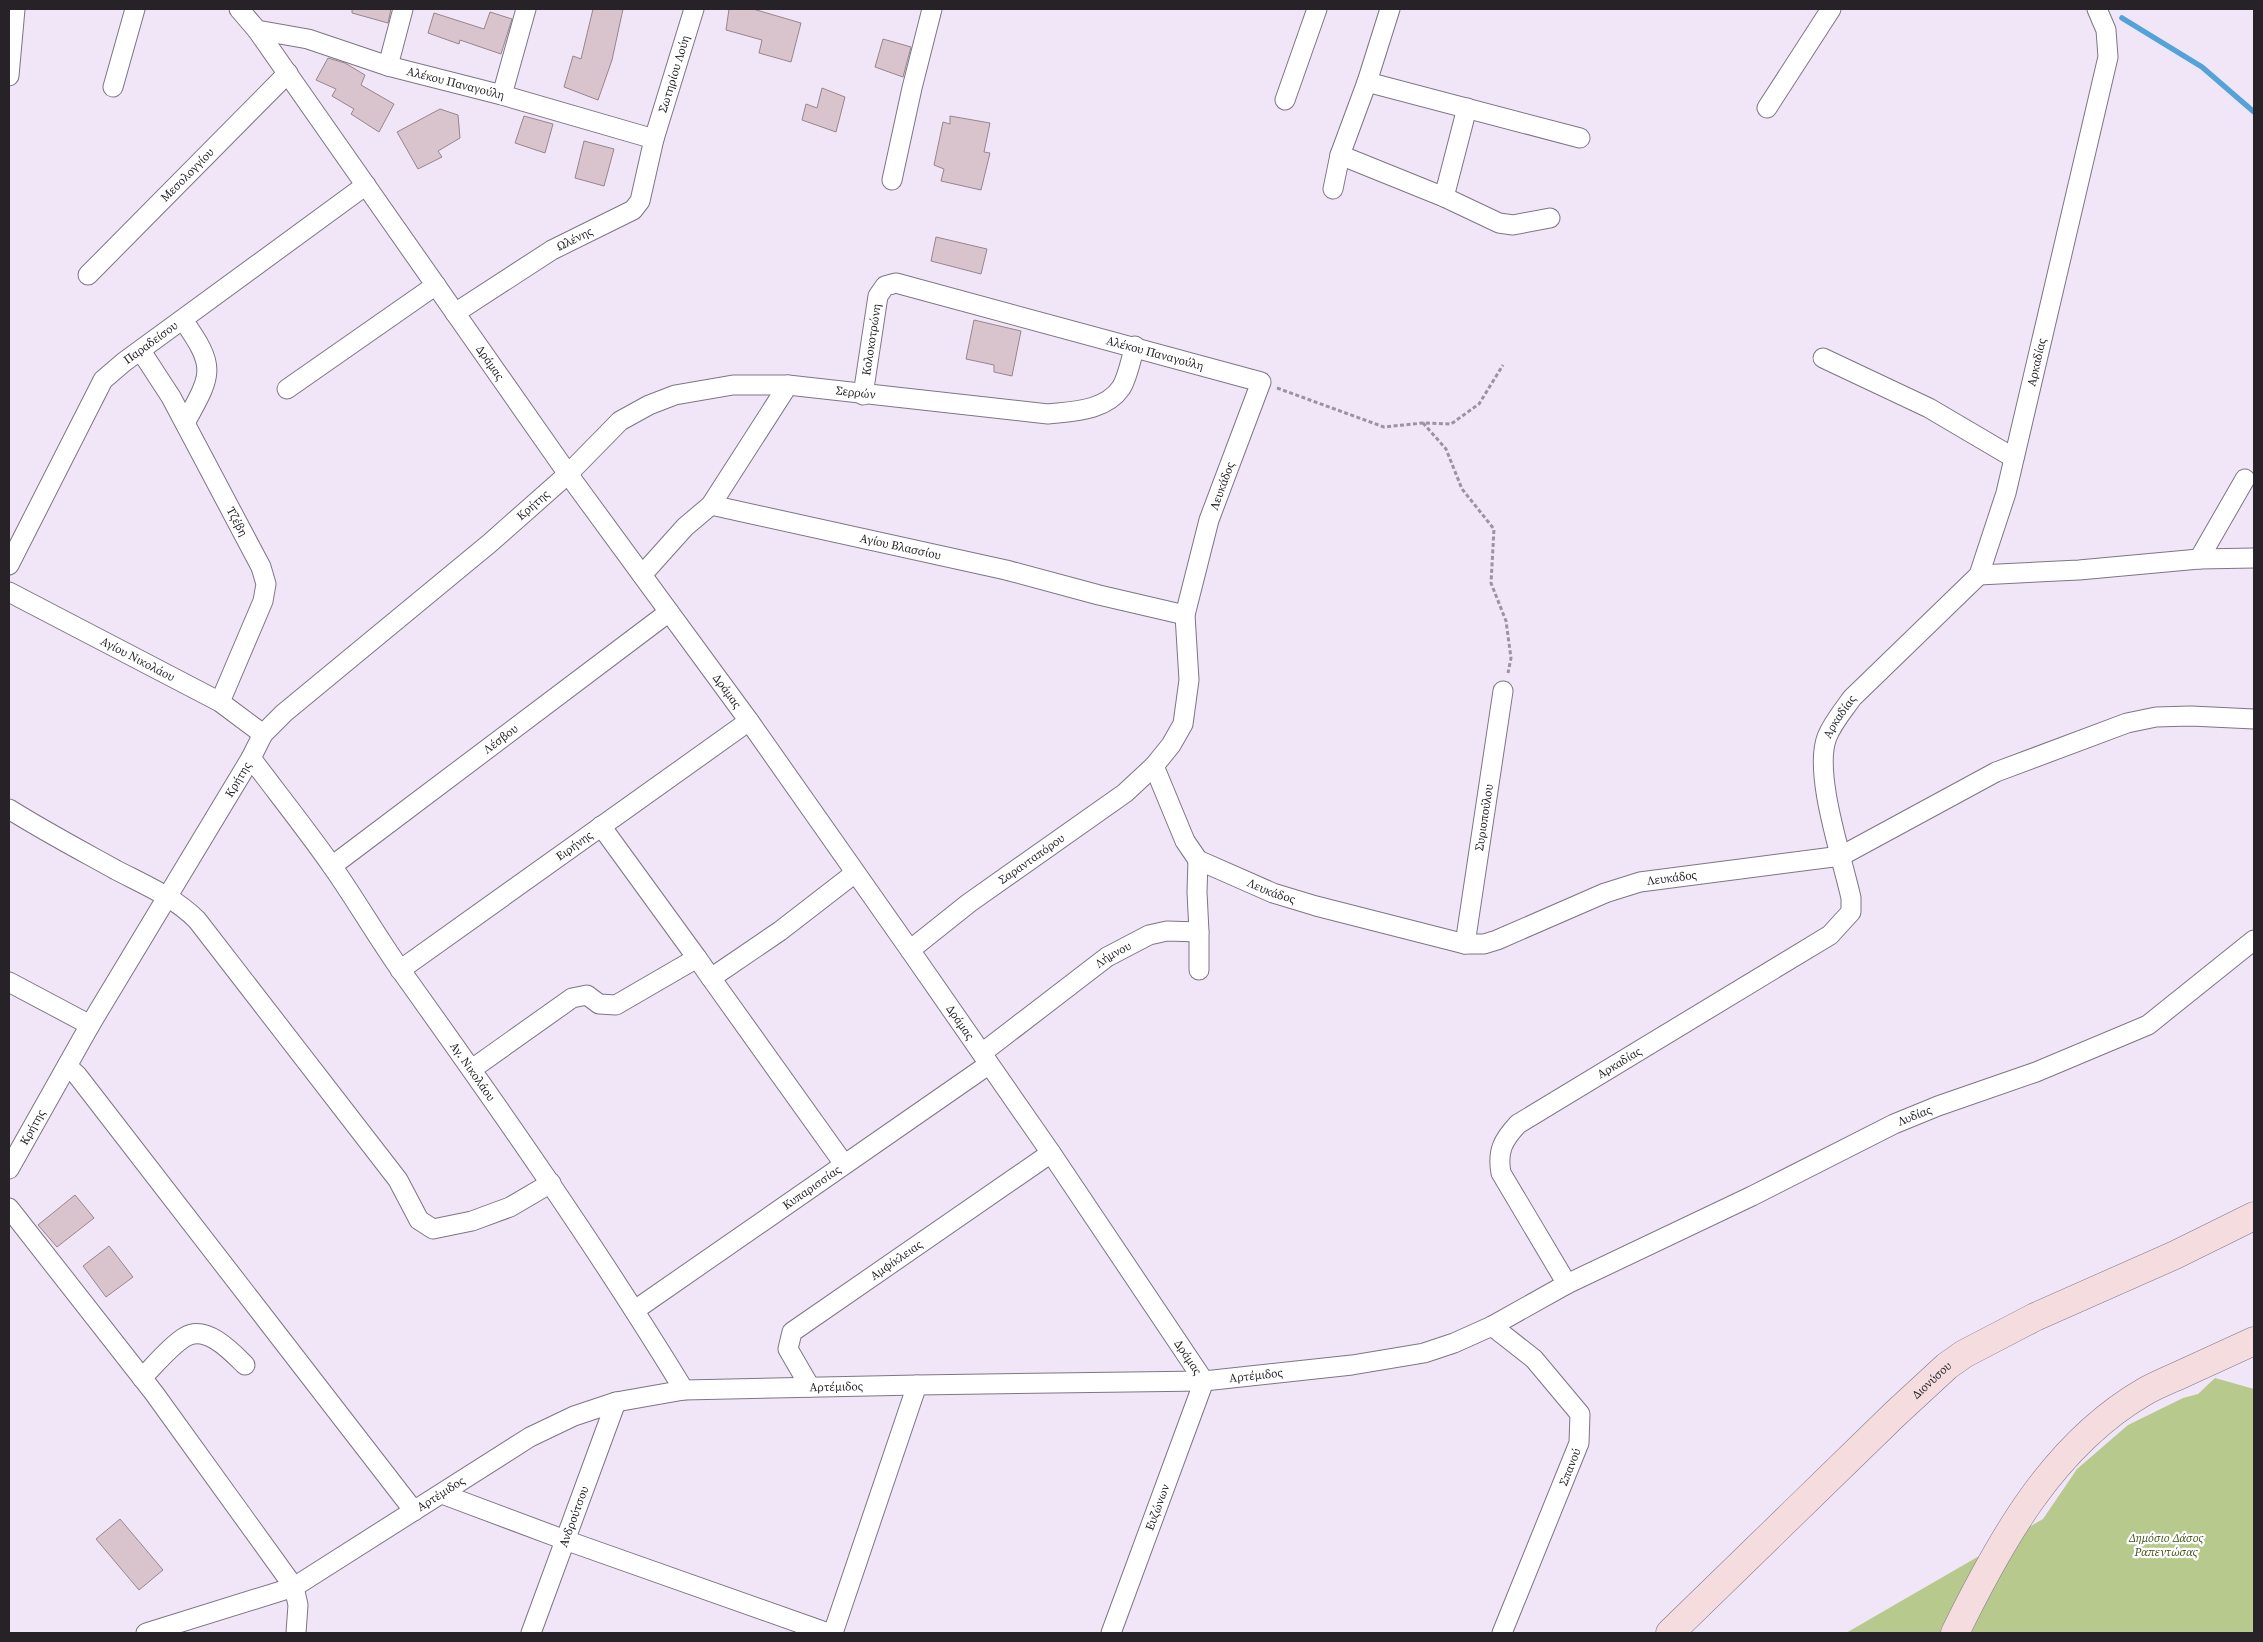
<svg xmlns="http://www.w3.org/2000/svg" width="2263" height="1642" font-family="'Source Serif 4',serif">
<rect width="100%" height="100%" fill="#f1e6f7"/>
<path fill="#b8c98e" d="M2215,1378L2254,1389V1633H1846L2043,1519L2077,1469L2128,1425L2183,1398L2198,1394Z"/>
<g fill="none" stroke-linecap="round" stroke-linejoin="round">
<path stroke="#53a3d8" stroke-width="5.5" d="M2122,18L2202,67L2254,112"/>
</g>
<g fill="#d9c4cd" stroke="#97858d">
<path d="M352,9H391L388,23L352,13Z"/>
<path d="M593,9H623L612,60L598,100L564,87L573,56L581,59Z"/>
<path d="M729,9H753L801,23L791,62L759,53L762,40L726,30Z"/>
<path d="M490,12L512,19L501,54L460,40L459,44L428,33L434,13L484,29Z"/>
<path d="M883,39L911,47L903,77L875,67Z"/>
<path d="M328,58L345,63L365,75L361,85L394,104L379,132L351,114L354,109L332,96L336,89L316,80Z"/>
<path d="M822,88L845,97L836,132L802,120L806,104L817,108Z"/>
<path d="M440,109L458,115L460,138L438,151L442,157L418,169L397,132Z"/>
<path d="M524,116L553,124L545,153L515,143Z"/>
<path d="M950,116L990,123L984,152L990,153L981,190L941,181L944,169L934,165L943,122L950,124Z"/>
<path d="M584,141L614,149L604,186L575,178Z"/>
<path d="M936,237L987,249L981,274L931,261Z"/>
<path d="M974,320L1021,331L1012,376L994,372V365L966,359Z"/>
<path d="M75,1195L94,1218L57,1247L38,1225Z"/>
<path d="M109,1246L133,1277L106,1297L83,1266Z"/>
<path d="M120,1519L163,1570L139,1590L96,1539Z"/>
</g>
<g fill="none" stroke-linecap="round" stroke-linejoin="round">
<g stroke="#7e7584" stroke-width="21">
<g id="minor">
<path id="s1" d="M239,9L257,30L568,474L749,721L910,950L1051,1153L1204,1381"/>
<path id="s2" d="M257,30L308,39L388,66L502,95L654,139"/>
<path d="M388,66L403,9"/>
<path d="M9,76L15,9"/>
<path d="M1367,82L1580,138"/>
<path d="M113,87L135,9"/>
<path d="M502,95L526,9"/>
<path d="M1285,100L1317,9"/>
<path d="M1767,108L1831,9"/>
<path d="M1340,155L1444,197L1499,223L1513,225L1550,218"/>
<path d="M892,180L912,88L932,9"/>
<path d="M1333,189L1340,155L1367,82L1390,9"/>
<path d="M1444,197L1467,108"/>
<path id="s3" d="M88,275L288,73"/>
<path id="s4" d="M455,313L552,250L633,210L640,201L654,139L694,9"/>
<path d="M183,320C217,368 212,374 185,423"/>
<path id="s5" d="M141,351L171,397L261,567L266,584L263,601L220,702"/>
<path d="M1823,358L1929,408L2014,458"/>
<path d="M287,389L436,285"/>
<path id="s6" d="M863,395L878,296L885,286L896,283L1261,382L1209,520L1185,615L1189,680L1183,724L1171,745L1154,766L1185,841L1198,860L1273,893L1316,906L1465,944H1484L1497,940L1605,893L1640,882L1841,856L1996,772L2127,723L2156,717L2191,716L2254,719"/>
<path id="s7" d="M711,505L1006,570L1099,595L1185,615"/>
<path d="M2199,559L2245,479"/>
<path id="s8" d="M9,565L103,380L124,362L366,185"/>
<path d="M642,575L685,527L711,505L788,385"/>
<path d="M1979,575L2079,570L2199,559L2254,558"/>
<path id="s9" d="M9,592L220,702L263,734"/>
<path id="s10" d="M251,758C278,794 306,829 332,866C356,900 377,937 402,972C500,1109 596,1246 684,1390"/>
<path d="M9,809C44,831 80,850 116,870C145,885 174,897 197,920L398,1180L419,1220L433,1229L472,1221L510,1207L551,1183"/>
<path d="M601,826L697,958"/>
<path id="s11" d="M332,866L669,612"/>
<path d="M1199,932V970"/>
<path id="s12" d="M1465,944L1503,691"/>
<path id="s13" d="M910,950L969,903L1125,793L1154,766"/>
<path id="s14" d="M400,970L749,721"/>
<path d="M9,982L90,1025"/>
<path id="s15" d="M982,1053L1107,957L1149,935L1167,931L1199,932L1197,892L1198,860"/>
<path d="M67,1066L77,1075L414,1511"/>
<path d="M472,1069L572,998L587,995L599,1004L616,1005L697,958L711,978"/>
<path d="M844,1164L711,978L780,931L855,873"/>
<path id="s16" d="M9,1169L90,1025L251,758L263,734L284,713L490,543L568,474L620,421L649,405L675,395L733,385H788L1048,414C1074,411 1105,411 1121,388C1128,377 1131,358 1135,346"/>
<path d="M9,1208L154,1393L294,1587L298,1605L296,1633"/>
<path id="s17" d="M1567,1284L1501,1173C1497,1151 1503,1140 1518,1124L1830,935L1851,912V898C1842,857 1813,773 1827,737C1833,722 1843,711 1852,698L1979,575L2006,493L2108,57L2106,30L2097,9"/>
<path id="s18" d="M635,1310L988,1065"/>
<path d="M1492,1326L1534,1359L1580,1414L1579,1443L1502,1633"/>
<path d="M142,1378C154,1366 170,1346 185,1337C206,1324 232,1352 245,1365"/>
<path id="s19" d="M810,1387L788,1349L792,1332L1051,1153"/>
<path d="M442,1494L565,1540L828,1633"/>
<path id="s20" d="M146,1633L294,1587L530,1437L574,1416L616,1402L684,1390L917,1385L1204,1381L1352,1365L1424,1353L1454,1343L1492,1326L1567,1284L1752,1196L1894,1124L1938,1106L2036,1072L2148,1025L2254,940"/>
<path id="s21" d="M531,1633L616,1402"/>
<path d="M833,1633L917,1385"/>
<path id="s22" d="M1111,1633L1204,1381"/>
</g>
</g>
<g stroke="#7e7584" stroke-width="29">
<g id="secondary">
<path id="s23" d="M1670,1633L1895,1414L1947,1366L1964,1354L2035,1317L2175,1255L2254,1216"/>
<path d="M1955,1633C2000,1541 2053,1445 2144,1392C2156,1385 2169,1380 2182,1374C2206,1363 2230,1352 2254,1341"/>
</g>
</g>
<g stroke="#9b93a0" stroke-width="3" stroke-dasharray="4 2.5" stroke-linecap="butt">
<path d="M1277,388L1384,427L1423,423L1451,424L1479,404L1503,365"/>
<path d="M1423,423L1446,449L1462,489L1494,529L1491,583L1506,621L1511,658L1508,673"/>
</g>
<use href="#minor" stroke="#fff" stroke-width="19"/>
<use href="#secondary" stroke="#f4dcdf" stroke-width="28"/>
</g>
<g text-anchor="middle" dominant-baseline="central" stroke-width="4.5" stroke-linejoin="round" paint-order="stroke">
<g font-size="12" fill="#262228" stroke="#fff">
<text stroke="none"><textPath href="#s4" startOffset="349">Σωτηρίου Λούη</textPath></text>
<text stroke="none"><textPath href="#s2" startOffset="206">Αλέκου Παναγούλη</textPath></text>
<text stroke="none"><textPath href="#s3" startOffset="141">Μεσολογγίου</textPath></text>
<text stroke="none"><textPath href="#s4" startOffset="141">Ωλένης</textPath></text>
<text stroke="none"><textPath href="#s6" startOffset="56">Κολοκοτρώνη</textPath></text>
<text stroke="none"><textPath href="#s8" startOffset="268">Παραδείσου</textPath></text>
<text stroke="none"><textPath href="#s6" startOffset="392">Αλέκου Παναγούλη</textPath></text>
<text stroke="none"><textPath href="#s17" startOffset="1202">Αρκαδίας</textPath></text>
<text stroke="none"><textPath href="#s1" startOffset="434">Δράμας</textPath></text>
<text stroke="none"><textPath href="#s16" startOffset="1222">Σερρών</textPath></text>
<text transform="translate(1222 486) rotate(-70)">Λευκάδος</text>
<text stroke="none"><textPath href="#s16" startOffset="858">Κρήτης</textPath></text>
<text stroke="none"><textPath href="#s5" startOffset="196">Τζέβη</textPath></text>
<text stroke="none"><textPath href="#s7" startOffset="194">Αγίου Βλασσίου</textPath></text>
<text stroke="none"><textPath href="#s9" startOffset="145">Αγίου Νικολάου</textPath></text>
<text stroke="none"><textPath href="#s1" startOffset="839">Δράμας</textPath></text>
<text stroke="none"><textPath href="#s17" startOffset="782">Αρκαδίας</textPath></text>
<text stroke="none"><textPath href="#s11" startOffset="211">Λέσβου</textPath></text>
<text stroke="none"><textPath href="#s16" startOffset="452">Κρήτης</textPath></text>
<text stroke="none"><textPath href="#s12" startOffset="128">Συριοπούλου</textPath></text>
<text stroke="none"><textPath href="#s14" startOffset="214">Ειρήνης</textPath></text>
<text stroke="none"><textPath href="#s13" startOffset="152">Σαρανταπόρου</textPath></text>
<text stroke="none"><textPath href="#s6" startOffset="1512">Λευκάδος</textPath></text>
<text stroke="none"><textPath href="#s6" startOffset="1092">Λευκάδος</textPath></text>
<text stroke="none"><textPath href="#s15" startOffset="164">Λήμνου</textPath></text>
<text stroke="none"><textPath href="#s1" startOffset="1244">Δράμας</textPath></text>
<text stroke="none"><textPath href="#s17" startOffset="302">Αρκαδίας</textPath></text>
<text stroke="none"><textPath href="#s10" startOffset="384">Αγ. Νικολάου</textPath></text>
<text stroke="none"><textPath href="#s20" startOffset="1884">Λυδίας</textPath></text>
<text stroke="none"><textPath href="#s16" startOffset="48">Κρήτης</textPath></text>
<text stroke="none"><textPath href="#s18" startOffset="215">Κυπαρισσίας</textPath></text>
<text stroke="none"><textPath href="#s19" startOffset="188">Αμφίκλειας</textPath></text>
<text stroke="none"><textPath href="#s1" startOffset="1649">Δράμας</textPath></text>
<text stroke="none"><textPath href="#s20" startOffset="1169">Αρτέμιδος</textPath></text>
<text stroke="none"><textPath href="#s23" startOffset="364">Διονύσου</textPath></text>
<text stroke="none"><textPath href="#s20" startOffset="749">Αρτέμιδος</textPath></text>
<text transform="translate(1570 1467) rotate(-68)">Σπανού</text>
<text stroke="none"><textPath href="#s20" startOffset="329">Αρτέμιδος</textPath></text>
<text stroke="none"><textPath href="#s22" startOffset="134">Ευζώνων</textPath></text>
<text stroke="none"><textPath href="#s21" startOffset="124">Ανδρούτσου</textPath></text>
</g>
<g font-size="12" font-style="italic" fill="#47551a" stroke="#fff">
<text x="2166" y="1538">Δημόσιο Δάσος<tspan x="2166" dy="14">Ραπεντώσας</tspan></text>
</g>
</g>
<rect width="2263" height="1642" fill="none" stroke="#262228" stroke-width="20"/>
</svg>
